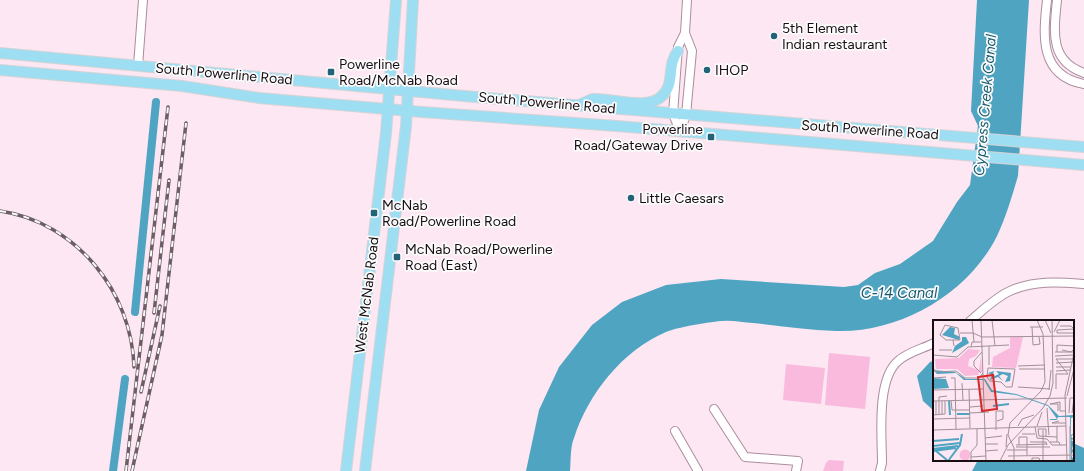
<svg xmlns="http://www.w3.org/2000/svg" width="1084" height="471" font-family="Figtree,sans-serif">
<rect width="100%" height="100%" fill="#fce7f2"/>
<g fill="#f9badd">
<path d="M829,353L870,357L865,409L825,405Z"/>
<path d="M786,364L825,368L821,404L783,400Z"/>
<path d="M829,460L844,461L843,471H823L826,463Z"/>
</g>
<g fill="#4ea4c1">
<path d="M977,0H1029L1018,176C1012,196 1006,217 997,236C968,294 900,333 836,331C808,330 781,326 753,323C743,323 733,320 723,321C713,321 674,328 666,332C623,350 588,394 574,438C570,448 571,460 570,471H526L539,410L559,367L592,325L622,302L666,285L721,279L844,287L858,285L875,273L900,264L933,241L957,202L970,185L978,126L971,111Z"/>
<path d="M934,361V411L923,401L917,376L930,362Z"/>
<path d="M1073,443L1084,448V471H972L978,460H1073Z"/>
</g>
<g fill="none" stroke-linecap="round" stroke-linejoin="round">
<g stroke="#4ea4c1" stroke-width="8">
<path d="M135,312L156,102"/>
<path d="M113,471L125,379"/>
</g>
<g stroke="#ac8d9e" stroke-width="10">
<g id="minor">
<path d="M1047,0C1043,35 1039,76 1084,84"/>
<path d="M1057,0C1054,31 1049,61 1084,73"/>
<path d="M138,66L143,0"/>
<path d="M680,131L673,114L678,47L685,33L687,0"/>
<path d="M680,131L686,115L692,51L685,33"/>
<path d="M970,321C982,311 996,297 1010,291C1034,280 1058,282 1084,284"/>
<path d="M714,409L745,457L798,461L796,471"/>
<path d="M675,431L698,471"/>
<path d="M880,471L882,463C882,436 876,380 898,361C908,352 922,349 934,343"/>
</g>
</g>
<g stroke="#d5d3d5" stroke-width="12">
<g id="major">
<path d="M0,53L464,96L1084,147"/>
<path d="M0,70L182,86L259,98L422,112L617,126L1084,165"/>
<path d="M579,105C584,103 589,100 593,99C613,98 647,111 662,96C676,83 666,66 678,51"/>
<path d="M346,471L386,133L396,0"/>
<path d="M365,471L406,126L413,0"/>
</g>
</g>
<use href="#minor" stroke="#fff" stroke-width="8"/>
<use href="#major" stroke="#9edef3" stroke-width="10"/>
<g stroke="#6d5e66" stroke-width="3.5">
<g id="rail">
<path d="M0,211C76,222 132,292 134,367"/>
<path d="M154,313L169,180"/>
<path d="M141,392L160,306"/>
<path d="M126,471L168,107"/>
<path d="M132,471L162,335L186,123"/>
</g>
</g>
<use href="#rail" stroke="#fbfbfb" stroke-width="2" stroke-dasharray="6" stroke-linecap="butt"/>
</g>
<g fill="#236378" stroke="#fbfbfb" stroke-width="1.5">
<circle cx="774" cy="36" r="4"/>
<circle cx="707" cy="70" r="4"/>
<rect x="327" y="68" width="8" height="8" rx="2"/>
<rect x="707" y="133" width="8" height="8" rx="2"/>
<circle cx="631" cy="198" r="4"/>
<rect x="370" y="209" width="8" height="8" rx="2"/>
<rect x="393" y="253" width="8" height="8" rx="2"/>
</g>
<g text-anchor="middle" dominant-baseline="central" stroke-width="3.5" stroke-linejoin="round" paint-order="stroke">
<g font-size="14" fill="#180d13" stroke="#fbfbfb" text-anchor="start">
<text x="782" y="28">5th Element<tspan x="782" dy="16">Indian restaurant</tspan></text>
<text x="339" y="64">Powerline<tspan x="339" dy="16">Road/McNab Road</tspan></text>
<text x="715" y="70">IHOP</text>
<text x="703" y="129" text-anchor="end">Powerline<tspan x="703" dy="16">Road/Gateway Drive</tspan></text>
<text x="639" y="198">Little Caesars</text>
<text x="382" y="205">McNab<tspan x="382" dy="16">Road/Powerline Road</tspan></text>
<text x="405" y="249">McNab Road/Powerline<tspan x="405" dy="16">Road (East)</tspan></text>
</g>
<g font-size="14" fill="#180d13" stroke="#fbfbfb">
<text transform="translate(224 74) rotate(5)">South Powerline Road</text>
<text transform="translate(547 103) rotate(5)">South Powerline Road</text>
<text transform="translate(870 130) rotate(4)">South Powerline Road</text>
<text transform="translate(367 295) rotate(-83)">West McNab Road</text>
</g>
<g font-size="15" font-style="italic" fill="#185c71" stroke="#fbfbfb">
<text transform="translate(985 105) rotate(-85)">Cypress Creek Canal</text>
<text x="899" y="293">C-14 Canal</text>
</g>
</g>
<g transform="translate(933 320)">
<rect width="141" height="141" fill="#fce7f2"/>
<path d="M77,17H90L83,48L59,47L60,37L77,28ZM35,29L47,30L43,36L36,39L35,46L46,50L48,36L49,52H46L45,55L32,56L24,49H3L2,39L26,38ZM26.5 135a5.5 5.5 0 1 1 11 0a5.5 5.5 0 1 1-11 0Z" fill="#f9badd"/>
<path d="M17,7L22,8L21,14L27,17L26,20L9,15ZM29,17H33L36,23L19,33L22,26L29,21ZM0,50L22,52L33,59H52L59,70L83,74L115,85L126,96L140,95L141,89V97L138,98V115L141,113L138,117L141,119L138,120L141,122L139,129L141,130L138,135L141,140L138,141L137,97H125L124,100H117V105V99H124L115,86L83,75L58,72L51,60H31L23,53L4,54ZM61,51L60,54L62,56L66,54L63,51L78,53L77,61L72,62L75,56L70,54L66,56L70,61L65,57L57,60L59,55L55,53ZM0,58L13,59L16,68L0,69Z" fill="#4ea4c1"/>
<path fill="none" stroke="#4ea4c1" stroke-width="2" d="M16,81L17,95M60,86L76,84M24,94H37M0,121L26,119M0,126L27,123M0,129L25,126M0,131L23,128M3,131L14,140M15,141L27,125L29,114"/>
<path fill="none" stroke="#a19099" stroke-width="1" d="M39,0L41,22M48,0L53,141M59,0L62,26M112,0L118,13M127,6H138L141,9M97,7H110M99,7L100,25L107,24L106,17M141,9L124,10V13H141M121,12L127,0M27,13H40L49,17L141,16M20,20H13L7,15L12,5L25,8L27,20H20L21,26M56,26V45M38,27L39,22H48M6,30H19M129,30L138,32L141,29M122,32H141M124,32V25L141,26M0,35L24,37L35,27L76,25M122,36L140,35M123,39L135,54M123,39H140M123,43L141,42M85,46L112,45M123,47H138M0,48L3,52L23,51L32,58H46L50,53M55,48L82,49L79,67H73L68,62L57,61L54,57ZM86,49H112M123,51L138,50M48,53L41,46V41L49,32M0,58L13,57M18,58H22L23,109M29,63L30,80M85,67L117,69M36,69L37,108M123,69V54H135M0,70L50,69M116,70L118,50M134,76L141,49M18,80L19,90H37M0,81L134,78M3,81V95M9,81V94M117,84L127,82V91H132M117,84H125V91M37,87L50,86M114,88L115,103M37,93L56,92M136,93L137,78H141M139,93L141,78M6,94V77L14,76M0,95L12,94V81M0,99L37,98M126,101L119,103H133M115,103L116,115M85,106L89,99L101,95M104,106L109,92M124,106V122M137,106V141M102,107L104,118L114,119L119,125H133M0,110L133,106M63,110V91H70V99L64,101M110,110V141M89,114H102M113,116V109H105L106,116L124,117M52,118L69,116M97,122H113L114,125M117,122H126L127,125M52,124H65M83,125L114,124M86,125V117H94V135M73,127L74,114M83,127H117M74,130H94M52,131L65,130M75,136L141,135M38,137L53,136M38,141V132L44,125V109M67,141L75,125L110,88L117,76L120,63L119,0M81,141V128L75,115L77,103L108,71L112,62L110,14L104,0M99,141V138H106L107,141M134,141L132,75L141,33"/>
<path fill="#d62828" fill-opacity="0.15" stroke="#d62828" stroke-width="2" d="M60,55L64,89L49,91L45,57Z"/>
<rect width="141" height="141" fill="none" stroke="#180d13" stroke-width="2"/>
</g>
</svg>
